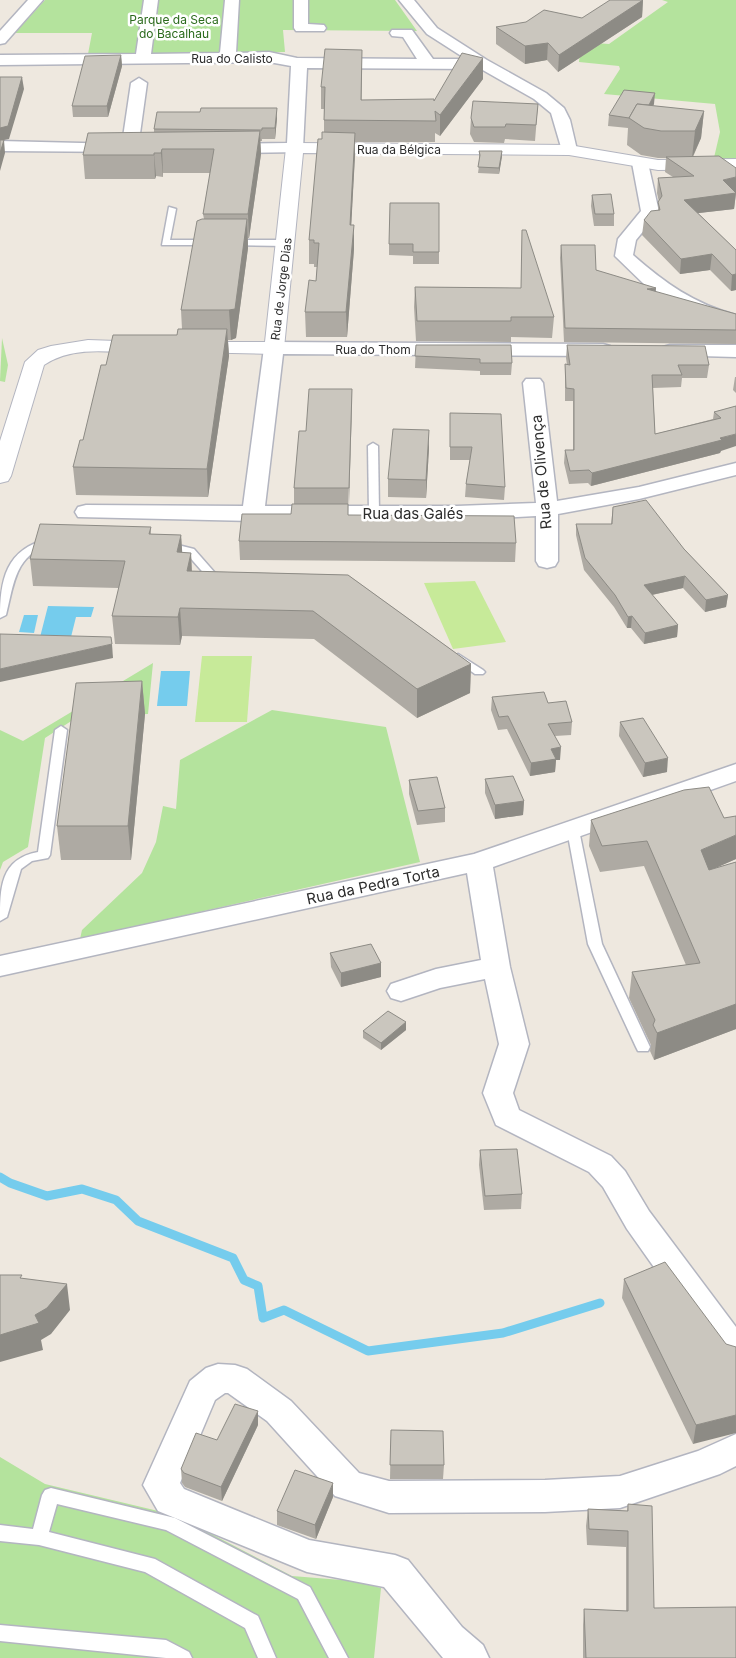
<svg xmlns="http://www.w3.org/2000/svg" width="736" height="1658" font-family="Inter,sans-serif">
<rect width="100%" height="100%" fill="#eee8df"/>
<g fill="#b4e39d">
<path d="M45,0H395L417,31L283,30L285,52L88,54L92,33H15Z"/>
<path d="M662,0H736V162H713L720,132L715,104L604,94L620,69L619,66L579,62L581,42L609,44L668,2Z"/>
<path d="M2,338L8,365L5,382L0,381Z"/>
<path d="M153,663L148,714L79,716L45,738L28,847L3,862L0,870V730L23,741Z"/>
<path d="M272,710L386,727L420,862L80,939L82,930L142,873L156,842L163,806L176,809L180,760Z"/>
<path d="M0,1457L45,1484L175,1515L292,1576L354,1581L381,1588L374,1658H0Z"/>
</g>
<g fill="#c7ea99">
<path d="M475,581L506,642L453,649L424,583Z"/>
<path d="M202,656H252L247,722H195Z"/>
</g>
<g fill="#75cced">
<path d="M48,606L94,607L91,617H76L69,645H38Z"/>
<path d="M24,615H38L34,633L19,632Z"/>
<path d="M161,671H190L187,706H157Z"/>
</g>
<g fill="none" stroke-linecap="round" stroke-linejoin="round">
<path stroke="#75cced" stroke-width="9" d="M0,1177L10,1183L47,1196L82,1189L116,1200L138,1221L233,1258L244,1280L258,1286L263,1318L284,1310L368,1351L503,1333L600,1303"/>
<g stroke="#b3b5c0" stroke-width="3">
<g id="service">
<path d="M169,207L176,209L170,240H208L212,243L211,245H162Z"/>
<path d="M230,240H286L290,243L286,246L227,245V241Z"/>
<path d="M373,443L378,446L379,513L374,516L369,513L368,446Z"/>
<path d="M48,539L52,540V544C15,554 14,583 6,615L0,618C0,580 6,549 48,539Z"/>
<path d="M166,542L194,549L223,582L224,584L223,586H215L186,553L162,547V543Z"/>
<path d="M458,654L483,670L485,672L483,674H475L454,659L452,657Z"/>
<path d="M61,726L67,730L50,855L48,858L32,861L21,869L7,917L0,921C0,888 0,859 38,852L55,730Z"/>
<path d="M573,826L579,830L602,944L650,1047L648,1051H638L636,1047L588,944L567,830Z"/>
<path d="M51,1488L175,1518L310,1587L348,1658H329L298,1599L166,1530L57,1504L49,1532L155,1559L258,1616L276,1658H258L245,1628L145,1572L39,1545L0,1541V1525L33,1529L42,1495L45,1490Z"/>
<path d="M0,1625L166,1640L189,1652L192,1658H166L0,1641Z"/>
</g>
</g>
<g stroke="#b3b5c0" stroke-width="3">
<g id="minor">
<path d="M28,0H43L5,43L0,44V31Z"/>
<path d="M144,0H158L151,54L220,53L225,0H239L236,53L269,52L297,58L417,59L403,37L392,36L390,33L392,30H412L433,59H466L427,34L399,0H414L437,28L487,60L546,93L564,108L570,120L577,150L575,154H563L551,113L534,99L481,69L307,68L303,148L301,152L226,153L220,152L218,148L220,144L287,143L291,66L269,62L0,65V55L136,54Z"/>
<path d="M294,0H308V24L324,25L326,28L324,31H296L294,28Z"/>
<path d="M139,78L147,83L138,148L136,152L0,151V141L122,144L131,83Z"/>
<path d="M640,158L646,159L648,163L659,212L636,240L633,255C665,283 694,304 736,315V327L696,316L647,287L615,256L618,239L641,211L632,163L634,159Z"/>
<path d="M274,342L603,344L610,346L613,350L610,354L603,356L283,354L265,506H457L536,503L523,383L526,379H540L543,383L557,501L639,487L736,463V475L639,499L558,514V561L555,566L547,568L539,566L536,561V516L457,520L253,521L78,517L75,512L78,507L86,505L243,506L264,348L267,344Z"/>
<path d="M670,345H736V357L663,355L660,351L663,347Z"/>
<path d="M736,764V781L493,867L510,967L529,1044L513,1093L519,1110L611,1156L625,1171L649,1211L736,1327V1366L724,1362L656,1270L627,1229L603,1187L589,1172L496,1125L483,1093L499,1044L485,979L440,988L401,1001L391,998L387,991L391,984L436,969L481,960L467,873L0,976V956L474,854Z"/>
<path d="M218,1364L235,1365L247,1369L291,1401L359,1473L389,1481L545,1480L620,1476L698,1451L736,1434V1466L720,1474L620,1508L545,1512L389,1513L335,1496L267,1421L228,1393H225L215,1400L180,1483L184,1489L309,1540L395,1555L408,1560L462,1627L483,1645L489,1658H443L384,1587L307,1572L158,1511L143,1485L190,1381L206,1368Z"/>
</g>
</g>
<g stroke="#b3b5c0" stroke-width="2">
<g id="secondary">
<path d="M295,143L569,145L658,160L736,159V169L658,170L569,155L303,153L284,348L281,352L274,354L184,352L181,348L184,344L191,342H265L286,148L289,144Z"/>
<path d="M88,340L146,342L153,344L156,348L153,352L146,354C113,352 73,345 44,365L11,476L8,481L0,483V441L25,362L38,350L51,346Z"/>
</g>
</g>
<use href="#service" fill="#fff" fill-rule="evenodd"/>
<use href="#minor" fill="#fff" fill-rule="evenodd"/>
<use href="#secondary" fill="#fff" fill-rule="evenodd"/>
</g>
<g fill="#aeaaa3">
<path d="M643,0L642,17L558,72L547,60L525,64L496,44V27L582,18Z"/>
<path d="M121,55L122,66L108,117H73L72,106Z"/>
<path d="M483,58V79L440,136L435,133V142H355V155L351,225L354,249L347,337H306L305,312L316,281L317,267H314V264H309V240L322,139L324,132V109H321V87L362,70L361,100L434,101Z"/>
<path d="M538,104L535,141L505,139L504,143L474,142L470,134L471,118Z"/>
<path d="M654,104L653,106L704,111L701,138L693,157L736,193L734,209L698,213L736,250V290L731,291L710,270L680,274L642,235L644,220L658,210L659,202L657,193L658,178L673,177L665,172L666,158H658L641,155L627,145L628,128L608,126L609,115Z"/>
<path d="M277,118L275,139H262V141H260L261,154L249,238H248V248L236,338L231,340H228L229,356L208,497L76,495L73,467L83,440L106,365L177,335L182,329L181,310L204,219L203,214L210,173H163V177L156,176L155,179H85L83,155L154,132V129Z"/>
<path d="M479,151L502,156L499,174L478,173L480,159L479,156Z"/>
<path d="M592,195L614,214V226H594L591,206Z"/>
<path d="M439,203V264H413V256L389,255V244Z"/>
<path d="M522,230L554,317L552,338L511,337V342L416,341L414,307L415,287L521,288Z"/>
<path d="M561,245L596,270L656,292L736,314V344L564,342L560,258Z"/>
<path d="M416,345L512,363L511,375H480V371L415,368Z"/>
<path d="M567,345L709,365L707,378H682L681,387L653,388L655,434L713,419L714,412L736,406L720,453L591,486L588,483L569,484L564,463L565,450H573V401H565V364L567,365L566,358Z"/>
<path d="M735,377H736V393L733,390Z"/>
<path d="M352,389L348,515L516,543L515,562L240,560L239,541L291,514L294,504V488L306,431Z"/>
<path d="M450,413L505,487L504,500L465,497L466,484L470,460H450Z"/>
<path d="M429,448L426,498L388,497V479Z"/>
<path d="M613,507L684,549L728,595L726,607L705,612L683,588L652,595L678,625L677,637L644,644L631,628H627L614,607L584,570L576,535V524H611Z"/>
<path d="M151,527V534L181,535L182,553H191L192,571L348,575L471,664L470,693L417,718L314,639L182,636L180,645L115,644L112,616L119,588L33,586L30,559Z"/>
<path d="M142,681L145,714L131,860H61L57,826Z"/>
<path d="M492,697L548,703L572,722L571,735L555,736L560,760H556L555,772L530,776L507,729L498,730L491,710Z"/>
<path d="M620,722L667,772L643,777L619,736Z"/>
<path d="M485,779L524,801L523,815L495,819L485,793Z"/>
<path d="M409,780L445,808V822L417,825L409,794Z"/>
<path d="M591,820L736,859L712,869L736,862V1029L654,1060L650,1051L651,1045L629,998L632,972L686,965L644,866L600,872L589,846Z"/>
<path d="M330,953L381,963V977L341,987L331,967Z"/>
<path d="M406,1022V1030L381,1050L363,1038V1031Z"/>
<path d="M480,1150L522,1194L521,1209L484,1210L479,1165Z"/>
<path d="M624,1279L726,1344L693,1444L622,1298Z"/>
<path d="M258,1425L222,1501L185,1487L182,1483L181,1469L217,1440Z"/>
<path d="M391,1430L444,1465L443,1479H390Z"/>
<path d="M333,1497L316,1539L277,1525V1511Z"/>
<path d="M628,1504L654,1608L736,1658H583V1625L584,1609L626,1611V1547L587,1545L586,1526L588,1509L627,1511Z"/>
</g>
<g fill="#8d8b85">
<path d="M643,0L642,17L558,72L559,55Z"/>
<path d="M548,43L547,60L525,64V46Z"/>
<path d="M362,50V70L361,121V100Z"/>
<path d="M121,55L122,66L108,117L107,106Z"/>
<path d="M483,58V79L440,136V115Z"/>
<path d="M22,77L24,89L9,139L4,140L5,153L0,171V128Z"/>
<path d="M655,93L654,104L642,127L641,119Z"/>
<path d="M277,108V118L275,139V128Z"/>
<path d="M704,111L701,138L692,158L695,131Z"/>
<path d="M260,131L261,154L249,238L248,214Z"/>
<path d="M355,133V155L350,249V225Z"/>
<path d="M162,149L163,173V177L161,153Z"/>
<path d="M502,151V156L499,174V168Z"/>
<path d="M154,153L156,176L155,179L154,155Z"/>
<path d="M736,177V192L721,195L736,193L734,209L682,215L684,200L723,180Z"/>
<path d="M247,219L248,248L236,338L231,340L229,310Z"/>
<path d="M354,225V249L347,337L346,312Z"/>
<path d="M712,254L710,270L680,274L681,259Z"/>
<path d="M736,274V290L731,291L732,275Z"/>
<path d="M656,288L655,302L647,289Z"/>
<path d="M227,329L229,356L208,497L207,469Z"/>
<path d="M352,389V405L349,504V488Z"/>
<path d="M429,430V448L426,498V480Z"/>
<path d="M736,434V446L721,451L720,453L591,486L592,473Z"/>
<path d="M181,535L183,563L177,552Z"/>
<path d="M191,553L192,580L187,571Z"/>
<path d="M685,576L683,588L642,597L644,585Z"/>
<path d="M728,595L726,607L705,612L706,600Z"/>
<path d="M180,608L182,636L180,645L178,617Z"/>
<path d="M632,616L631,628H627L628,617Z"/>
<path d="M678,625L677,637L644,644L645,633Z"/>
<path d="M112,644L113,658L0,682V669Z"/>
<path d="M471,664L470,693L417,718V689Z"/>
<path d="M142,681L145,714L131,860L128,826Z"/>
<path d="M561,747L560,760H556L555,772L530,776L531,763L551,749Z"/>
<path d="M668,758L667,772L643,777L645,763Z"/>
<path d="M524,801L523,815L495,819V805Z"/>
<path d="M736,835V859L698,876L701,850Z"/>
<path d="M381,963V977L341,987V973Z"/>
<path d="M736,1004V1029L654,1060L657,1033Z"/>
<path d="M406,1022V1030L381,1050V1043Z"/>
<path d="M67,1284L70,1310L51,1334L41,1340L43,1350L0,1362V1335L35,1315Z"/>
<path d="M258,1411V1425L222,1501L221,1487Z"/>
<path d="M736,1415V1433L693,1444L696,1425Z"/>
<path d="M333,1483V1497L316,1539L315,1525Z"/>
</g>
<g fill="#cac6be" stroke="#8d8b85">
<path d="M610,0H643L559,55L548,43L525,46L496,27L526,22L544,10L582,18Z"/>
<path d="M325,49L362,50L361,100L434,99V101L462,53L483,58L440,115L435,111L436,121L324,120L325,87H321Z"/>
<path d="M121,55L107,106H72L85,56Z"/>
<path d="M0,77H22L8,126L0,128Z"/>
<path d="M624,90L655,93L649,105L637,104L629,118L609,115Z"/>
<path d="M473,101L538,104L536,125L506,124L505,127H474L471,118Z"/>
<path d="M637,104L704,111L695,131H661L644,128L629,118Z"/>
<path d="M201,108H277L275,128H262V130L154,129L157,112H200Z"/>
<path d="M260,131L248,214H203L214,149H162L161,153H154V155H83L88,133Z"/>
<path d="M322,132L355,133L350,225H354L346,312H305L309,280L316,281L319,243H314V240H309L318,139H322Z"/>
<path d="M0,140H4L0,153Z"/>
<path d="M479,151H502L499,168L478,167L480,155Z"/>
<path d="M719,156L736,168V177L723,180L736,193L684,200L736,250V274L732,275L712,254L681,259L644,220L651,211L660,210L658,202L662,196L658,178L694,176L666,157Z"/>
<path d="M611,194L614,214H595L592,195Z"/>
<path d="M390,203H439V252H413V244H389Z"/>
<path d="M202,219H247L235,309L229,310H181L197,221Z"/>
<path d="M522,230H526L554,317H511V321H417L415,287L521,288Z"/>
<path d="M561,245H595L596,270L656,288L647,289L736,314V330L565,328Z"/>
<path d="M178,329H227L207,469L73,467L80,440H83L101,365H106L113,335H177Z"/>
<path d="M416,345H511L512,363H480V359L415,356Z"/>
<path d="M567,345L705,346L709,365H678L682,375H652L655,434L721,418L714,412L736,406V434L720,438L722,440L592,473L589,470L570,471L565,450H574V389L566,388L565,364L570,365Z"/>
<path d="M309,389H352L349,488H294L299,431H306Z"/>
<path d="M450,413L501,414L505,487L466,484L472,447H450Z"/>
<path d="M393,429L429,430L426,480L388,479Z"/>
<path d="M646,500L684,549L728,595L706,600L685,576L644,585L678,625L645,633L632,616L628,617L615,595L585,558L576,524H612L613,507Z"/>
<path d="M292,504H348V515L514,516L516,543L239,541L242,514H291Z"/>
<path d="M40,524L151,527L149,534L181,535L177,552L191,553L187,571L348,575L471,664L417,689L313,611L180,608L178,617L112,616L125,561L30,559Z"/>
<path d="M0,634L111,637L112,644L0,669Z"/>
<path d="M142,681L128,826H57L76,683Z"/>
<path d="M544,692L548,703L566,701L572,722L548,724L561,747L551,749L556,759L531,763L508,716L499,717L492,697Z"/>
<path d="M643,718L668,758L645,763L620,722Z"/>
<path d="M513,776L524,801L495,805L485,779Z"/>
<path d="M437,777L445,808L418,811L409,780Z"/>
<path d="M709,787L724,818L736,816V835L701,850L709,870L736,862V1004L657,1033L653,1025L655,1020L632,972L700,963L647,841L602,846L591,820L684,790Z"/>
<path d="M371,944L381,963L341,973L330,953Z"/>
<path d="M388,1011L406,1022L381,1043L363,1031Z"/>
<path d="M517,1149L522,1194L485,1196L480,1150Z"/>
<path d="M665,1262L726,1344L736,1347V1415L696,1425L624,1279Z"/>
<path d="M0,1275H22L20,1278L67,1284L47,1308L35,1315L39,1323L0,1335Z"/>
<path d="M235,1404L258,1411L221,1487L184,1473L181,1469L196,1433L217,1440Z"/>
<path d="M391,1430L443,1431L444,1465H390Z"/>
<path d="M295,1470L333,1483L315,1525L277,1511Z"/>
<path d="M628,1504L652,1506L654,1608L736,1607V1658H586L584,1609L628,1611V1531L589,1529L588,1509L628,1511Z"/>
</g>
<g text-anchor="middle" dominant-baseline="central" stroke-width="5" stroke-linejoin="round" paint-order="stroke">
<g font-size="12" fill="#2b6a1c" stroke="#fff">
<text x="174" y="19">Parque da Seca<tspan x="174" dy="14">do Bacalhau</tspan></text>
</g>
<g font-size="12" fill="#2d2d2d" stroke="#fff">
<text x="232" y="58">Rua do Calisto</text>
<text x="399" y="149">Rua da Bélgica</text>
<text transform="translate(281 289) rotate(-83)">Rua de Jorge Dias</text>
<text x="373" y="349">Rua do Thom</text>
</g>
<g font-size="15" fill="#2d2d2d" stroke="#fff">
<text transform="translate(541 472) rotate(-95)">Rua de Olivença</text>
<text x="413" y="513">Rua das Galés</text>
<text transform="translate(373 885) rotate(-12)">Rua da Pedra Torta</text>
</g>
</g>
</svg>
